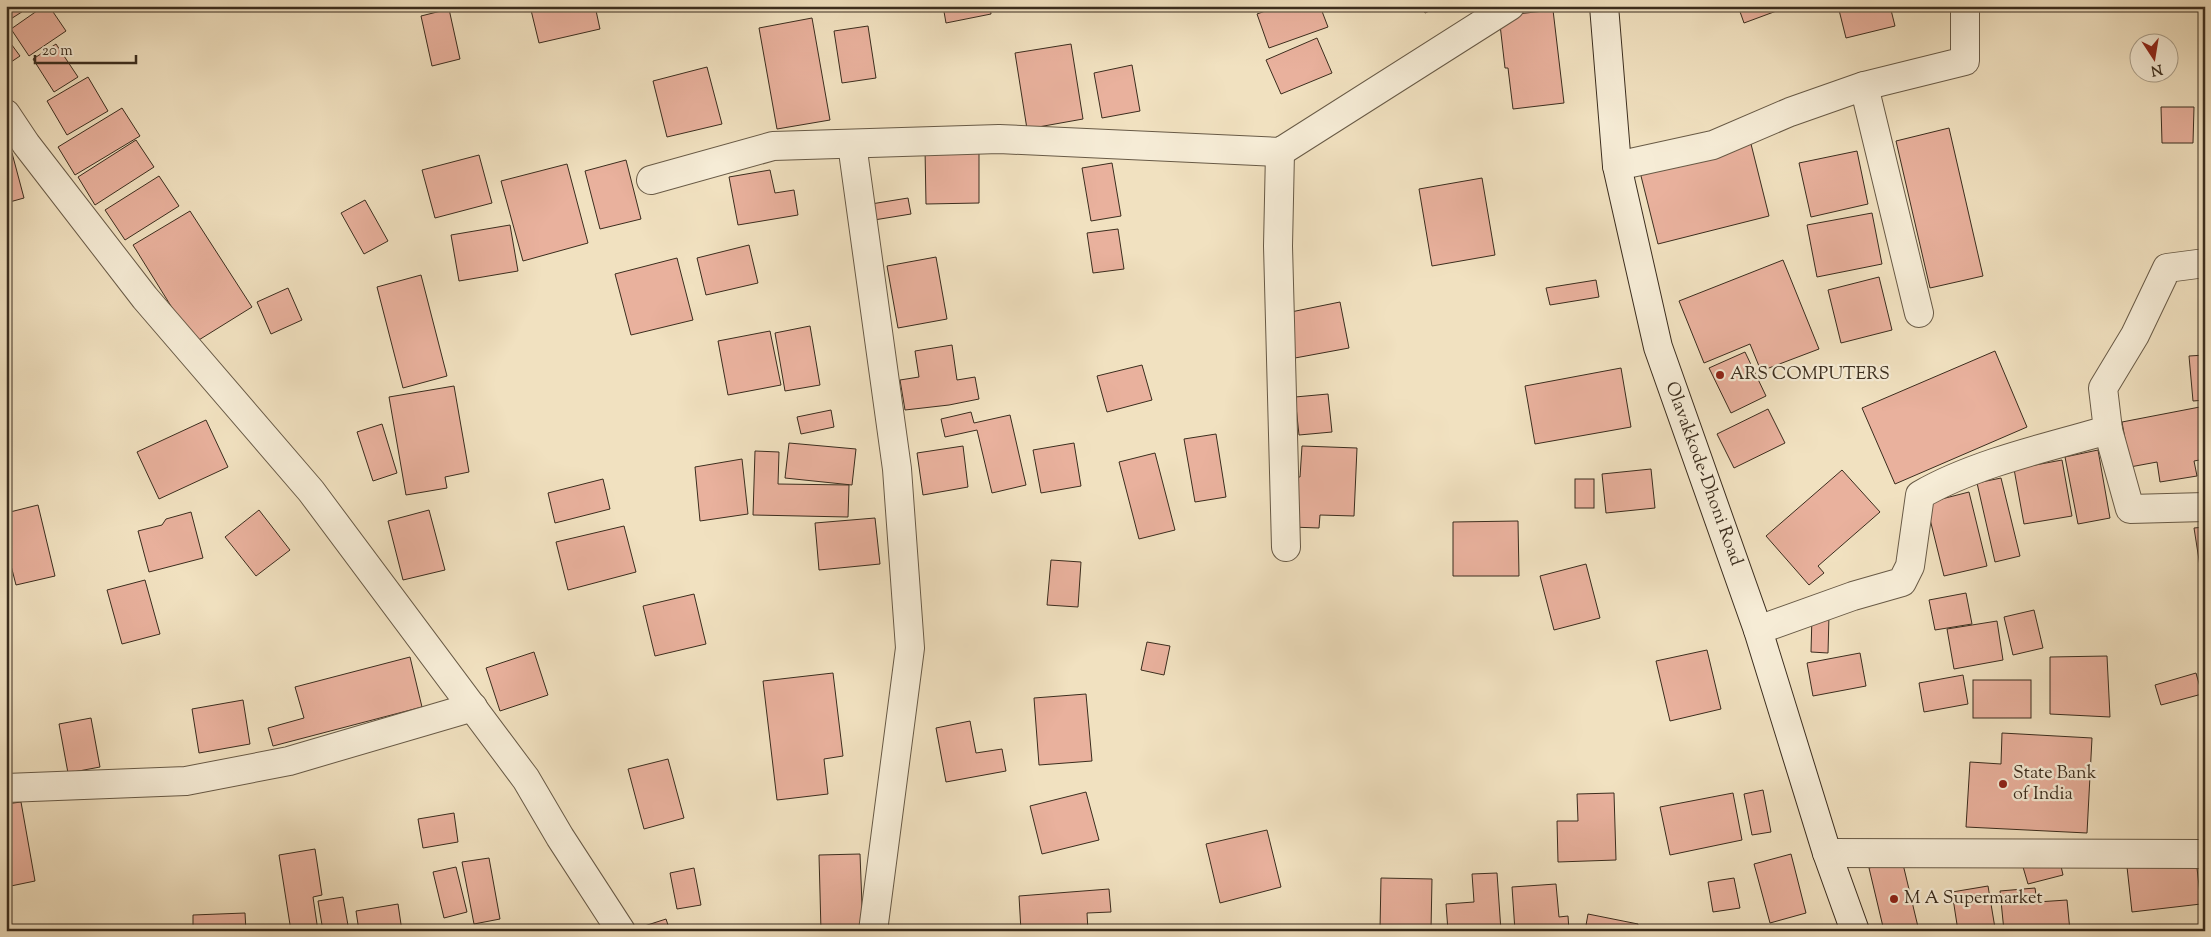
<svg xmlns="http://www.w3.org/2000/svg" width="2211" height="937" font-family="'Sorts Mill Goudy',serif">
<rect width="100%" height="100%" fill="#f1e1c0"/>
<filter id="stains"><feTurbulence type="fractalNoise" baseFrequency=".004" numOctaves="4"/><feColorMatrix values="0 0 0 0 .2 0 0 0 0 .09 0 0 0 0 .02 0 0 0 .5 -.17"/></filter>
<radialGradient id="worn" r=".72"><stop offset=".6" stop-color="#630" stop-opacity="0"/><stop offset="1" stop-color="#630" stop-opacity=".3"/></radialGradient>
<g fill="#e9b19d" stroke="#3b2d1e">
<path d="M6,6H27L28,8L6,22Z"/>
<path d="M44,6H49L66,31L29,56L11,29Z"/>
<path d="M530,6H595L600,29L539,43Z"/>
<path d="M943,6H990L991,14L946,23Z"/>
<path d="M1279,6H1320L1328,27L1269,48L1257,14Z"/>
<path d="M1421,6H1440L1425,13Z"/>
<path d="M1738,6H1790L1744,23Z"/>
<path d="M1838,6H1890L1895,26L1846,38Z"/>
<path d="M449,9L460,59L432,66L421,16Z"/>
<path d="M1553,10L1564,103L1513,109L1508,68H1505L1499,16Z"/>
<path d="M812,18L830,120L777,129L759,28Z"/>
<path d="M868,26L876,78L842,83L834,31Z"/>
<path d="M6,37L20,56L8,64L6,61Z"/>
<path d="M1317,38L1332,73L1281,94L1266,60Z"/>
<path d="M56,44L78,77L54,92L33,59Z"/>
<path d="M1071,44L1083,119L1027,129L1015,53Z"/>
<path d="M1132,65L1140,111L1102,118L1094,73Z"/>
<path d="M707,67L722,124L667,137L653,81Z"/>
<path d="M88,77L108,111L67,135L47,101Z"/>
<path d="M2161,107H2194L2193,143H2162Z"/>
<path d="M122,108L140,136L75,175L58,147Z"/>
<path d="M1949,128L1983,276L1930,288L1896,141Z"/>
<path d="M136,140L154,167L95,205L78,177Z"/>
<path d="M1750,140L1769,216L1658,244L1639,168Z"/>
<path d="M979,148V203L926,204L925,149Z"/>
<path d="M1857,151L1868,204L1811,217L1799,163Z"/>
<path d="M12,153L24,198L6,203V154Z"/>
<path d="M479,155L492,203L435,218L422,170Z"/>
<path d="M626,160L641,219L600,229L585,171Z"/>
<path d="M1112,163L1121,216L1091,221L1082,168Z"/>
<path d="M567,164L588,243L523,261L501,181Z"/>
<path d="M770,170L775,193L794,190L798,215L738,225L729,177Z"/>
<path d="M159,176L179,206L125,240L105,210Z"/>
<path d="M1482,178L1495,255L1432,266L1419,189Z"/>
<path d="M908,198L911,214L874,220L871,204Z"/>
<path d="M365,200L388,241L364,254L341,213Z"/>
<path d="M190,211L252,307L194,343L133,245Z"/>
<path d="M1872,213L1882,264L1817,277L1807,225Z"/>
<path d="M510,225L518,271L459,281L451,235Z"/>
<path d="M1118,229L1124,269L1093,273L1087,233Z"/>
<path d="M749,245L758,283L706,295L697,258Z"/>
<path d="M936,257L947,319L898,328L887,266Z"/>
<path d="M677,258L693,320L631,335L615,274Z"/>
<path d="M1783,260L1819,349L1761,371L1750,344L1704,363L1679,301Z"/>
<path d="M421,275L447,376L403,388L377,287Z"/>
<path d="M1879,277L1892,330L1841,343L1828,290Z"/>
<path d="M1596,280L1599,297L1550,305L1546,288Z"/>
<path d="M288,288L302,320L271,334L257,302Z"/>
<path d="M1340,302L1349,348L1295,358L1286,313Z"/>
<path d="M810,326L820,385L785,391L775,333Z"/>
<path d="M770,331L781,385L728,395L718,341Z"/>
<path d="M952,345L957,380L975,377L979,399L949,405L905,410L900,380L919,377L915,351Z"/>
<path d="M1995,351L2027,427L1895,484L1862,408Z"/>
<path d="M1745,352L1766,396L1731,413L1709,368Z"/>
<path d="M2205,355V400L2193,401L2189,356Z"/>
<path d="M1142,365L1152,400L1107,412L1097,376Z"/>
<path d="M1621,368L1631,427L1535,444L1525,386Z"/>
<path d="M454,386L469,472L445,477L447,488L406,495L389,397Z"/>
<path d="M1328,394L1332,432L1299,435L1295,397Z"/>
<path d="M2205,406V459L2194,461L2197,476L2160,482L2157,462L2130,467L2122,422Z"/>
<path d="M1768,409L1785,443L1734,468L1717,434Z"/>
<path d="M831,410L834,427L801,434L797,417Z"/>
<path d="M971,412L974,423L1010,415L1026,485L992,493L977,430L945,437L941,419Z"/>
<path d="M206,420L228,467L159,499L137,452Z"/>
<path d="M382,424L397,473L373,481L357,432Z"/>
<path d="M1216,434L1226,497L1195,502L1184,439Z"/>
<path d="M789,443L856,449L852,485L785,478Z"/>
<path d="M1074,443L1081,486L1041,493L1033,450Z"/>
<path d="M963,446L968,487L923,495L917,453Z"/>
<path d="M1302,446L1357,448L1354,516L1320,515L1319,528L1291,527L1293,477H1300Z"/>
<path d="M2098,450L2110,518L2078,524L2065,457Z"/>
<path d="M755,451L779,452L778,484L849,485L848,517L753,515Z"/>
<path d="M1155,453L1175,530L1139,539L1119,462Z"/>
<path d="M742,459L748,514L700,521L695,467Z"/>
<path d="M2062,460L2072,516L2024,524L2014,469Z"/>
<path d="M1651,469L1655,508L1606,513L1602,474Z"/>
<path d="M1842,470L1880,512L1818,566L1824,573L1809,585L1766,536Z"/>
<path d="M2001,478L2020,556L1995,562L1977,483Z"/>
<path d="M603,479L610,509L555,523L548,493Z"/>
<rect x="1575" y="479" width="19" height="29"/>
<path d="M1969,492L1987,566L1944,576L1926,503Z"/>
<path d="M38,505L55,576L16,585L6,546V513Z"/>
<path d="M259,510L290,550L256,576L225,537Z"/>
<path d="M429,510L445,570L403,580L388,521Z"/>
<path d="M191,512L203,558L149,572L138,531L162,525L166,519Z"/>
<path d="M875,518L880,564L819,570L815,523Z"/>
<path d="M1518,521L1519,576H1453V522Z"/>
<path d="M624,526L636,572L568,590L556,542Z"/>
<path d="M2205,527V592H2204L2194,528Z"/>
<path d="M1051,560L1081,562L1078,607L1047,605Z"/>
<path d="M1586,564L1600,618L1554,630L1540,576Z"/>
<path d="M145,580L160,634L122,644L107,590Z"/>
<path d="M1966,593L1972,624L1935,630L1929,600Z"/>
<path d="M694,594L706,644L655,656L643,606Z"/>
<path d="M2034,610L2043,648L2013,655L2004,617Z"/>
<path d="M1812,615H1829L1828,653L1811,652Z"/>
<path d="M1997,621L2003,660L1954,669L1947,629Z"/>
<path d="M1147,642L1170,646L1164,675L1141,670Z"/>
<path d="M1707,650L1721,709L1670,721L1656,661Z"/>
<path d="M534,652L548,695L500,711L486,668Z"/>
<path d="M1860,653L1866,686L1813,696L1807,663Z"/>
<path d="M2107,656L2110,717L2050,714V657Z"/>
<path d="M410,657L422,707L273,746L268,728L304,718L295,687Z"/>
<path d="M833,673L843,756L824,759L828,794L777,800L763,681Z"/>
<path d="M2196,673L2202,694L2161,705L2155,685Z"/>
<path d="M1963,675L1968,704L1924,712L1919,683Z"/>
<rect x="1973" y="680" width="58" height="38"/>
<path d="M1086,694L1092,761L1039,765L1034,698Z"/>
<path d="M243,700L250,744L199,753L192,709Z"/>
<path d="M91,718L100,767L68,773L59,724Z"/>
<path d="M970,721L976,753L1002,749L1006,771L946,782L936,728Z"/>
<path d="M2002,733L2092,738L2087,833L1966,827L1970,762L2001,764Z"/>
<path d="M668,759L684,818L644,829L628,769Z"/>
<path d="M1763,790L1771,832L1752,835L1744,794Z"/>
<path d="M1086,792L1099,840L1042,854L1030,806Z"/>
<path d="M1614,793L1616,860L1558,862L1557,821H1578L1577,794Z"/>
<path d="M1733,793L1742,840L1670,855L1660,807Z"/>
<path d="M21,802L35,881L6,887V804Z"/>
<path d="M454,813L458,842L423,848L418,819Z"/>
<path d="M1267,830L1281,887L1220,903L1206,844Z"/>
<path d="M315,849L322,895L313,897L318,931H291L279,855Z"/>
<path d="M860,854L863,931H821L819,855Z"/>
<path d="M1791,854L1806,913L1770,923L1754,864Z"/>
<path d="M2059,857L2063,875L2028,884L2023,867Z"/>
<path d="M489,858L500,919L474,924L462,862Z"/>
<path d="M2196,859L2201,904L2132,912L2127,867Z"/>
<path d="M1902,860L1919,931H1884L1869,868Z"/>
<path d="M456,867L467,912L444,918L433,872Z"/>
<path d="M694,868L701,905L677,909L670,873Z"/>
<path d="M1497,873L1501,931H1448L1446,904L1474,902L1472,874Z"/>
<path d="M1381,878L1432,879L1431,930L1380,929Z"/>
<path d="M1734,878L1740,908L1713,912L1708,882Z"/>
<path d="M1556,884L1559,917L1568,916L1569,931H1515L1512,887Z"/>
<path d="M1988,886L1995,928L1958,931L1952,892Z"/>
<path d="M2035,888L2037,902L2067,900L2070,931H2004L2000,891Z"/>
<path d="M1109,889L1111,912L1087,913L1088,931H1021L1019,896Z"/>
<path d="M343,897L349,931H323L318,901Z"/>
<path d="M398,904L402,931H359L356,911Z"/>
<path d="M245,913L246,931H193V915Z"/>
<path d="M1588,914L1638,924L1637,931H1585Z"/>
<path d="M666,919L670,931L632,930Z"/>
<path d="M916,927L934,931H915Z"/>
</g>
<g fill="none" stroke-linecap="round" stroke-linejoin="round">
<g stroke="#685a46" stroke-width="30">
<g id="street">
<path d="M1864,86L1919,313"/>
<path d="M6,114L26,144L145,298L311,491L526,779L560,837L621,931"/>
<path d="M852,144L897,469L910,648L873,931"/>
<path d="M1280,152L1278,246L1286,547"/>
<path d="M1617,166L1713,145L1790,112L1864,86L1965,61V6"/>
<path d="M651,180L773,146L999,139L1280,152L1510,6"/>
<path d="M2108,430L2130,509L2205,507"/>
<path d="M1758,630L1853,596L1902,582L1910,566L1920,495C1973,464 2048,447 2108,430L2103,388L2135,335L2167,268L2205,263"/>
<path d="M6,788L186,781L289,761L473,707"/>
<path d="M1827,853L2205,854"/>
</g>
</g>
<g stroke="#3b2d1e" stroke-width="30">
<path id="secondary" d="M1604,6L1617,166L1658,347L1758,630L1827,853L1855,931"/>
</g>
<use href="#street" stroke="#f6ecd6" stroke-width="28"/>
<use href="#secondary" stroke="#f6ecd6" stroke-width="28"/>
</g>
<g fill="#8f2418" stroke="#f6ecd6" stroke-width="2">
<circle cx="1720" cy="375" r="5"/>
<circle cx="2003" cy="784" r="5"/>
<circle cx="1894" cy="899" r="5"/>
</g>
<g text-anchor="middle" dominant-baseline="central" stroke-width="4.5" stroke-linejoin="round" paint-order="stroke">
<g font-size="18" fill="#3b2d1e" stroke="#f6ecd6" text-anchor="start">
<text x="1730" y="375">ARS COMPUTERS</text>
<text x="2013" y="774">State Bank<tspan x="2013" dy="21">of India</tspan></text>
<text x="1904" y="899">M A Supermarket</text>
</g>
<g font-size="18" fill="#3b2d1e" stroke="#f6ecd6">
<text transform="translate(1703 474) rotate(70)">Olavakkode-Dhoni Road</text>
</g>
</g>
<rect width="2211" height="937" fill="none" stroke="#f1e1c0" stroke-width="25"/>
<rect x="8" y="8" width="2196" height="922" fill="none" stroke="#3b2d1e" stroke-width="2.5"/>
<rect x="12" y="12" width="2186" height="912" fill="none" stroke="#3b2d1e"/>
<g transform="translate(2154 58) rotate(168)"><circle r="24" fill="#f6ecd6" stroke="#aba08c"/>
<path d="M0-4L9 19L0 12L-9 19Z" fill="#8f2418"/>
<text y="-8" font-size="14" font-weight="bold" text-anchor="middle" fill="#3b2d1e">N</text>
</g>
<path d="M35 55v8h101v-8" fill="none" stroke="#3b2d1e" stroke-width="2.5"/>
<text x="42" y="55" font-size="15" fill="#3b2d1e" stroke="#f6ecd6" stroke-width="4" paint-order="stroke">20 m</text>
<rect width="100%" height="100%" filter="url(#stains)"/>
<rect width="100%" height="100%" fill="url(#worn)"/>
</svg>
